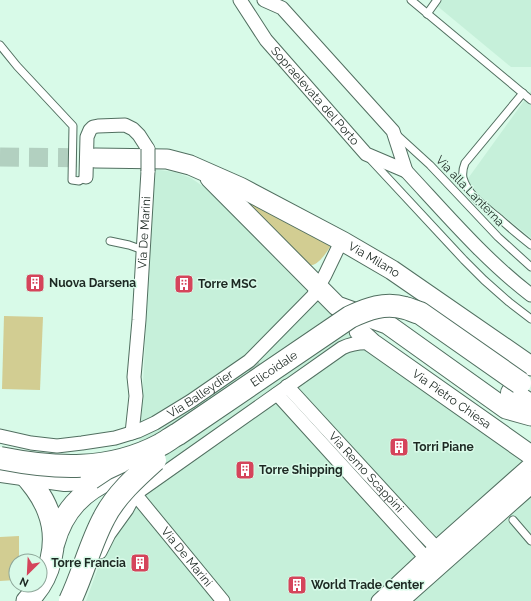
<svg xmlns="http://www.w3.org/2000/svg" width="531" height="601" font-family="Raleway,sans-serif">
<rect width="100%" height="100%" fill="#d8fae8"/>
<g fill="#c6f0da">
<path d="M430,0H531V67H511Z"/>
<path d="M531,91V238L464,184Z"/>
<path d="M152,169L175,172L191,178L208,190L309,289L531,463V601H86L110,535L135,510L142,403L148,286Z"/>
</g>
<g fill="#d2cd92">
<path d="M239,194L331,245C329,250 318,265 312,265C311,265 307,263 305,263Z"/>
<path d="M4,316L43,317L40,390L2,389Z"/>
<path d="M19,536V561H16V580L0,581V537Z"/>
</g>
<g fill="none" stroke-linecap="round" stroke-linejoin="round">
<path stroke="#b2d0c0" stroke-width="13" stroke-dasharray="13 6" stroke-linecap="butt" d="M249,361L277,394"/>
<path stroke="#b2d0c0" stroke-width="19" stroke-dasharray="19 10" stroke-linecap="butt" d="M0,157L95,158"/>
<g stroke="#516f60" stroke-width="9">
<g id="lane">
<path d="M411,0L531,100"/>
<path d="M427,14L437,0"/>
<path d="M0,45L17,66L73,126L72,180L79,181L86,177"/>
<path d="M523,93L465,163C463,168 462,172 463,178C468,196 487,208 500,219C510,228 521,237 531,245"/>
<path d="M396,134L430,165L498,237L531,267"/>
<path d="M371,160L464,260L484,280L509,302L531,319"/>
<path d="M110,241L129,245L143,250"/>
<path d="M513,520L531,541"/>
</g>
</g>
<g stroke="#516f60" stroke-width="15">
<g id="street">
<path id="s1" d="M240,0L266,40L366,154L406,171L393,131L282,8L264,0"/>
<path d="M406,171C446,214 485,260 531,295"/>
<path d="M86,177L87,137L90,130L93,127L98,126L125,125L133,129L139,135L148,149"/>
<path id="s2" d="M287,386L423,534L446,558"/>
<path d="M277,394L435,568"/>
<path id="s3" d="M132,433L136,396L134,377L139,320L148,171"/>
<path id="s4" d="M0,436L31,443L57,446L82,443L115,438L138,431L155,423L191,401L249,361L313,296L325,275L338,248L344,242"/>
<path id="s5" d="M132,487L135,494L223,601"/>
<path d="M121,501L135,494L342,348C352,343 361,342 372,343"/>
<path d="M100,552L109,534L127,509L135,494"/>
<path d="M378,601L425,557L531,463"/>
</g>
</g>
<g stroke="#516f60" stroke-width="21">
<g id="secondary">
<path id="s6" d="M95,158L167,159L190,165L240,187L344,242L392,270L531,366"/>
<path d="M210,178L337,306L387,324L506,409L531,416"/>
<path id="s7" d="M359,331L372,343L531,455"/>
</g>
</g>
<g stroke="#516f60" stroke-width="23">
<g id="primary">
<path d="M15,467C24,472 30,481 36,489C41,496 45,503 48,511C60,541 51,579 27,601"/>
<path d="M54,543C63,510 83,490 114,477"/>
<path d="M397,601L531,482"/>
</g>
</g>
<g stroke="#516f60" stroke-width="24">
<g id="highway">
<path d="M512,393L531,406"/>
<path d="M0,471L65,480L91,479L110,476"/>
</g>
</g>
<use href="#lane" stroke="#fff" stroke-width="7"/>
<use href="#street" stroke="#fff" stroke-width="13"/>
<use href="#secondary" stroke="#fff" stroke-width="19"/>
<use href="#primary" stroke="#fff" stroke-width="21"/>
<use href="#highway" stroke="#fff" stroke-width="22"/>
<g stroke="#516f60" stroke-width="15" stroke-linecap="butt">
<path id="street-bridge" d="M148,149V171"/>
</g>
<g stroke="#516f60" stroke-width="23" stroke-linecap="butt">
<path id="primary-bridge" d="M91,479L106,469L121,462"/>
</g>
<g stroke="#516f60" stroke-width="24" stroke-linecap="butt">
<g id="highway-bridge">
<path id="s8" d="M0,458C55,469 109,472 160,445C166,442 172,437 178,434L350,317C367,309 385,302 405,308C410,309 415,312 420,313L520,383"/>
<path d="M70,601C83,574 90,544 104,518C115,496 136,477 155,460"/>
</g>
</g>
<use href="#street-bridge" stroke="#fff" stroke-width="13"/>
<use href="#primary-bridge" stroke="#fff" stroke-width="21"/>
<use href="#highway-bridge" stroke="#fff" stroke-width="22"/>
</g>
<defs>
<g id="building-square" transform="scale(1)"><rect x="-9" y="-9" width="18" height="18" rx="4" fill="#d5445b" stroke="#d8fae8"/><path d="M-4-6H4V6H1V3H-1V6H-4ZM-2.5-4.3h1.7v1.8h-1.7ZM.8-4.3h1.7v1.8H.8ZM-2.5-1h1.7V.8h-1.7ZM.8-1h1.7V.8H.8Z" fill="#fff"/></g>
</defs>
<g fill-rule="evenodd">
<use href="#building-square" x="35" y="283"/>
<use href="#building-square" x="184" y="284"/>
<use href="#building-square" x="399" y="447"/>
<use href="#building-square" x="245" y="470"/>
<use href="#building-square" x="140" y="563"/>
<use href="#building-square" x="297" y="585"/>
</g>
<g text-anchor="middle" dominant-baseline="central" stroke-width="3" stroke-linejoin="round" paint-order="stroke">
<g font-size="12" fill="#1c2822" stroke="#d8fae8">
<text stroke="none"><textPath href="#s1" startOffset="122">Sopraelevata del Porto</textPath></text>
<text transform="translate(470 191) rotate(46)">Via alla Lanterna</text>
<text stroke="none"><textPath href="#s3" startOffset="201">Via De Marini</textPath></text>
<text stroke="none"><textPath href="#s6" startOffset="303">Via Milano</textPath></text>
<text stroke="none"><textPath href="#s8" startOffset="301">Elicoidale</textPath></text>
<text stroke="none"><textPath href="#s4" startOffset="213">Via Balleydier</textPath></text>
<text stroke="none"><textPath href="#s7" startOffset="115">Via Pietro Chiesa</textPath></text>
<text stroke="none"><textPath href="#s2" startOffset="117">Via Remo Scappini</textPath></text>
<text stroke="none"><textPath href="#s5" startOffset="89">Via De Marini</textPath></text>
</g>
<g font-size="12" font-weight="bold" fill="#1c2822" stroke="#d8fae8" text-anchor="start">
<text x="49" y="283">Nuova Darsena</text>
<text x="198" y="284">Torre MSC</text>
<text x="413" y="447">Torri Piane</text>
<text x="259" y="470">Torre Shipping</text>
<text x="126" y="563" text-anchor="end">Torre Francia</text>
<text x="311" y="585">World Trade Center</text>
</g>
</g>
<g transform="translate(28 573) rotate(204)"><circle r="19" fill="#d8fae8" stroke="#8da699"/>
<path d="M0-3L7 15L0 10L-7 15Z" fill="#d5445b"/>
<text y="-6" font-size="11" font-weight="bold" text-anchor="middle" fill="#1c2822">N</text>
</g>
</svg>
